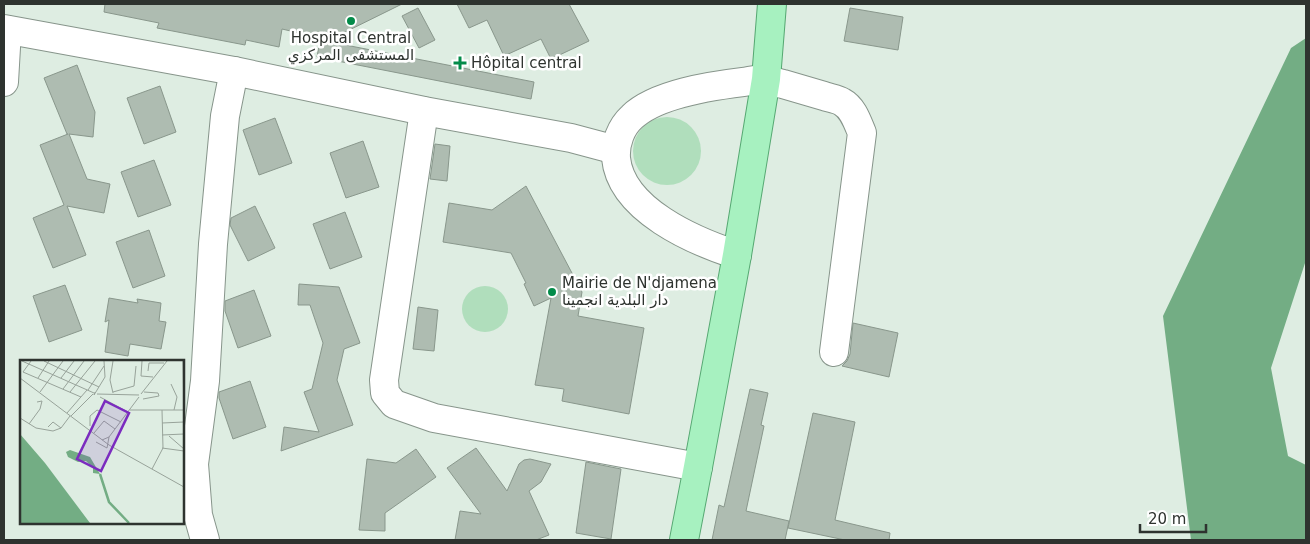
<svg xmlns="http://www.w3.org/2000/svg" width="1310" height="544" font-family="'DejaVu Sans',Vazirmatn,sans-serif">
<rect width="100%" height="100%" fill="#deede2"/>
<g fill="#b0debc">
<circle cx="667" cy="151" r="34"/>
<circle cx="485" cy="309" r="23"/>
</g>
<path fill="#73ad84" d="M1306,38V260L1271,368L1288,456L1306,465V540H1191L1163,316L1291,48Z"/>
<g fill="#aebcb1" stroke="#89978c">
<path d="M105,4H402L329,40L282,29L279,47L246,40L245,45L157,28L159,23L104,12Z"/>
<path d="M457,4H569L589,41L551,59L541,39L504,56L487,20L469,28Z"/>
<path d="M418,8L435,40L419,48L402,16Z"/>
<path d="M850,8L903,17L898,50L844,41Z"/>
<path d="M320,40L534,82L531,99L317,57Z"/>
<path d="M77,65L95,112L93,137L69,134L87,179L110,184L104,213L67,206L86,255L53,268L33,218L64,205L40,145L68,134H67L44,78Z"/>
<path d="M160,86L176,132L144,144L127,98Z"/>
<path d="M275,118L292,163L259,175L243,130Z"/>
<path d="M363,141L379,187L346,198L330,153Z"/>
<path d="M435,144L450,146L447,181L430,179Z"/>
<path d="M154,160L171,205L138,217L121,172Z"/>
<path d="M526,186L582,292L578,316L644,328L629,414L562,401L564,389L535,385L551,298L534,306L524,284L526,283L511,253L443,242L449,203L492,210Z"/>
<path d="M255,206L275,248L248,261L230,225L231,218Z"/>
<path d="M345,212L362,257L330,269L313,224Z"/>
<path d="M149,230L165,276L133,288L116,242Z"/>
<path d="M299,284L339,287L360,343L344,349L337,380L353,425L281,451L284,427L319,432L304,392L312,389L323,343L310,305H298Z"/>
<path d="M65,285L82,330L49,342L33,296Z"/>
<path d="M254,290L271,336L238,348L225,311V301Z"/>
<path d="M109,298L138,303L137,299L161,303L159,321L166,322L161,349L130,344L128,356L105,352L109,320L105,322Z"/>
<path d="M418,307L438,310L434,351L413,349Z"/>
<path d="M853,323L898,333L889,377L842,366L847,361L850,354Z"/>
<path d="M250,381L266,427L233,439L219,398V392Z"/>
<path d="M750,389L768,393L761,425L764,426L746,511L789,521L785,540H712L719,505L724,507Z"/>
<path d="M813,413L855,422L835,520L890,533L889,540H845L788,528Z"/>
<path d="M476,448L507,491L519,464L524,460L530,459L551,464L541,482L529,491L549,535L536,540H455L460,511L481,514L447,468Z"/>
<path d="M416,449L436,477L385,513V531L359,530L367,459L396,463Z"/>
<path d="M586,462L621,469L611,539L576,533Z"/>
</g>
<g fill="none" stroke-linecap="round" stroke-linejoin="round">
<g stroke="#87958b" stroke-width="30">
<g id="minor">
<path d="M4,29L234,71L424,111L571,138L616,150"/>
<path d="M4,82L7,30"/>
<path d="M424,111L384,380L385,393L394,404L434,418L698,467"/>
<path d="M737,255C694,241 621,210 616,158C615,143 621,127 632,117C656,94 710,86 743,82C750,81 758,79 765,79C771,80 778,83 783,84C797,88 810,92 824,96C829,98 837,99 842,102C853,108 857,121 862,133L834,352"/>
<path d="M205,540L198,515L194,464L205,381L213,244L225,116L234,71"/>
</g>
</g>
<g stroke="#56a872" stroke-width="30">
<path id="major" d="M684,540L698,467L737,255L766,79L772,4"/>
</g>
<use href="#minor" stroke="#fff" stroke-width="28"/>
<use href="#major" stroke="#a7f1c0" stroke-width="28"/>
</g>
<g fill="#038b49" stroke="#fff" stroke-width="2">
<circle cx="351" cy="21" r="5"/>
<path d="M457.5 55.5h5v5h5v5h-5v5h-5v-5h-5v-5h5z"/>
<circle cx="552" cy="292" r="5"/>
</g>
<g text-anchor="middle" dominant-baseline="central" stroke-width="5" stroke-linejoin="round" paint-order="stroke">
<g font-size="15" fill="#2e332f" stroke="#fff" text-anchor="start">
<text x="351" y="38" text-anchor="middle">Hospital Central<tspan x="351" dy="17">المستشفى المركزي</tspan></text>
<text x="471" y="63">Hôpital central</text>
<text x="562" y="283">Mairie de N'djamena<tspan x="562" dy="17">دار البلدية انجمينا</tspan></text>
</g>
</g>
<g transform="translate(20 360)">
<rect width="164" height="164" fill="#deede2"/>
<path d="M0,74L25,103L70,163H0ZM50,90L70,97L80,114L73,113V108L66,101L58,102L48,97L46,92Z" fill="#73ad84"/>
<path fill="none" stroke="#73ad84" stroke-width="2.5" d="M80,114L89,142L109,163"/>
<path fill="none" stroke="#98a39a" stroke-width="1" d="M2,1L74,33M11,1L3,12L61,37M24,1L79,27M93,1L90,20L93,33M122,1L121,16L133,17M163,1L164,57M128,11L129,3H144M0,18L89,85L164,127M18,18L29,1M41,18L54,1M151,24L157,37L154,50M43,29L64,1M68,30L84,6M20,32L43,1M50,32L75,1M75,32L74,35L85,17L84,1M93,32L114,26L116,6M77,34L119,35M121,34L147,1M80,37L108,52M123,39L139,36L138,33L124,32M110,50H164M47,53L67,30M51,56L73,34M0,58L16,68L33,71L41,68L50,56M142,63L164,62M9,64L20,49L22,41L17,42M70,66V56L77,50L101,62M28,67L33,62L41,68M74,73L84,61L95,69M142,75L164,74M149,76L164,89M82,80L89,77L119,37M76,82L87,88L89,77M142,88L164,91M132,109L143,88L142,50"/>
<path fill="#7b2cbf" fill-opacity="0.15" stroke="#7b2cbf" stroke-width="2.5" d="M85,41L109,53L81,111L57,99Z"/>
<rect width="164" height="164" fill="none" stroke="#2e332f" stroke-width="2.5"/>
</g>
<rect width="1310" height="544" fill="none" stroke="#2e332f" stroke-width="10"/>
<path d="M1140 524v8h66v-8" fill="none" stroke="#2e332f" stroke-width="2.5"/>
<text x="1148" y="524" font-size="15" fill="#2e332f" stroke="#ffffff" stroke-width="4" paint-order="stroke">20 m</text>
</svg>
